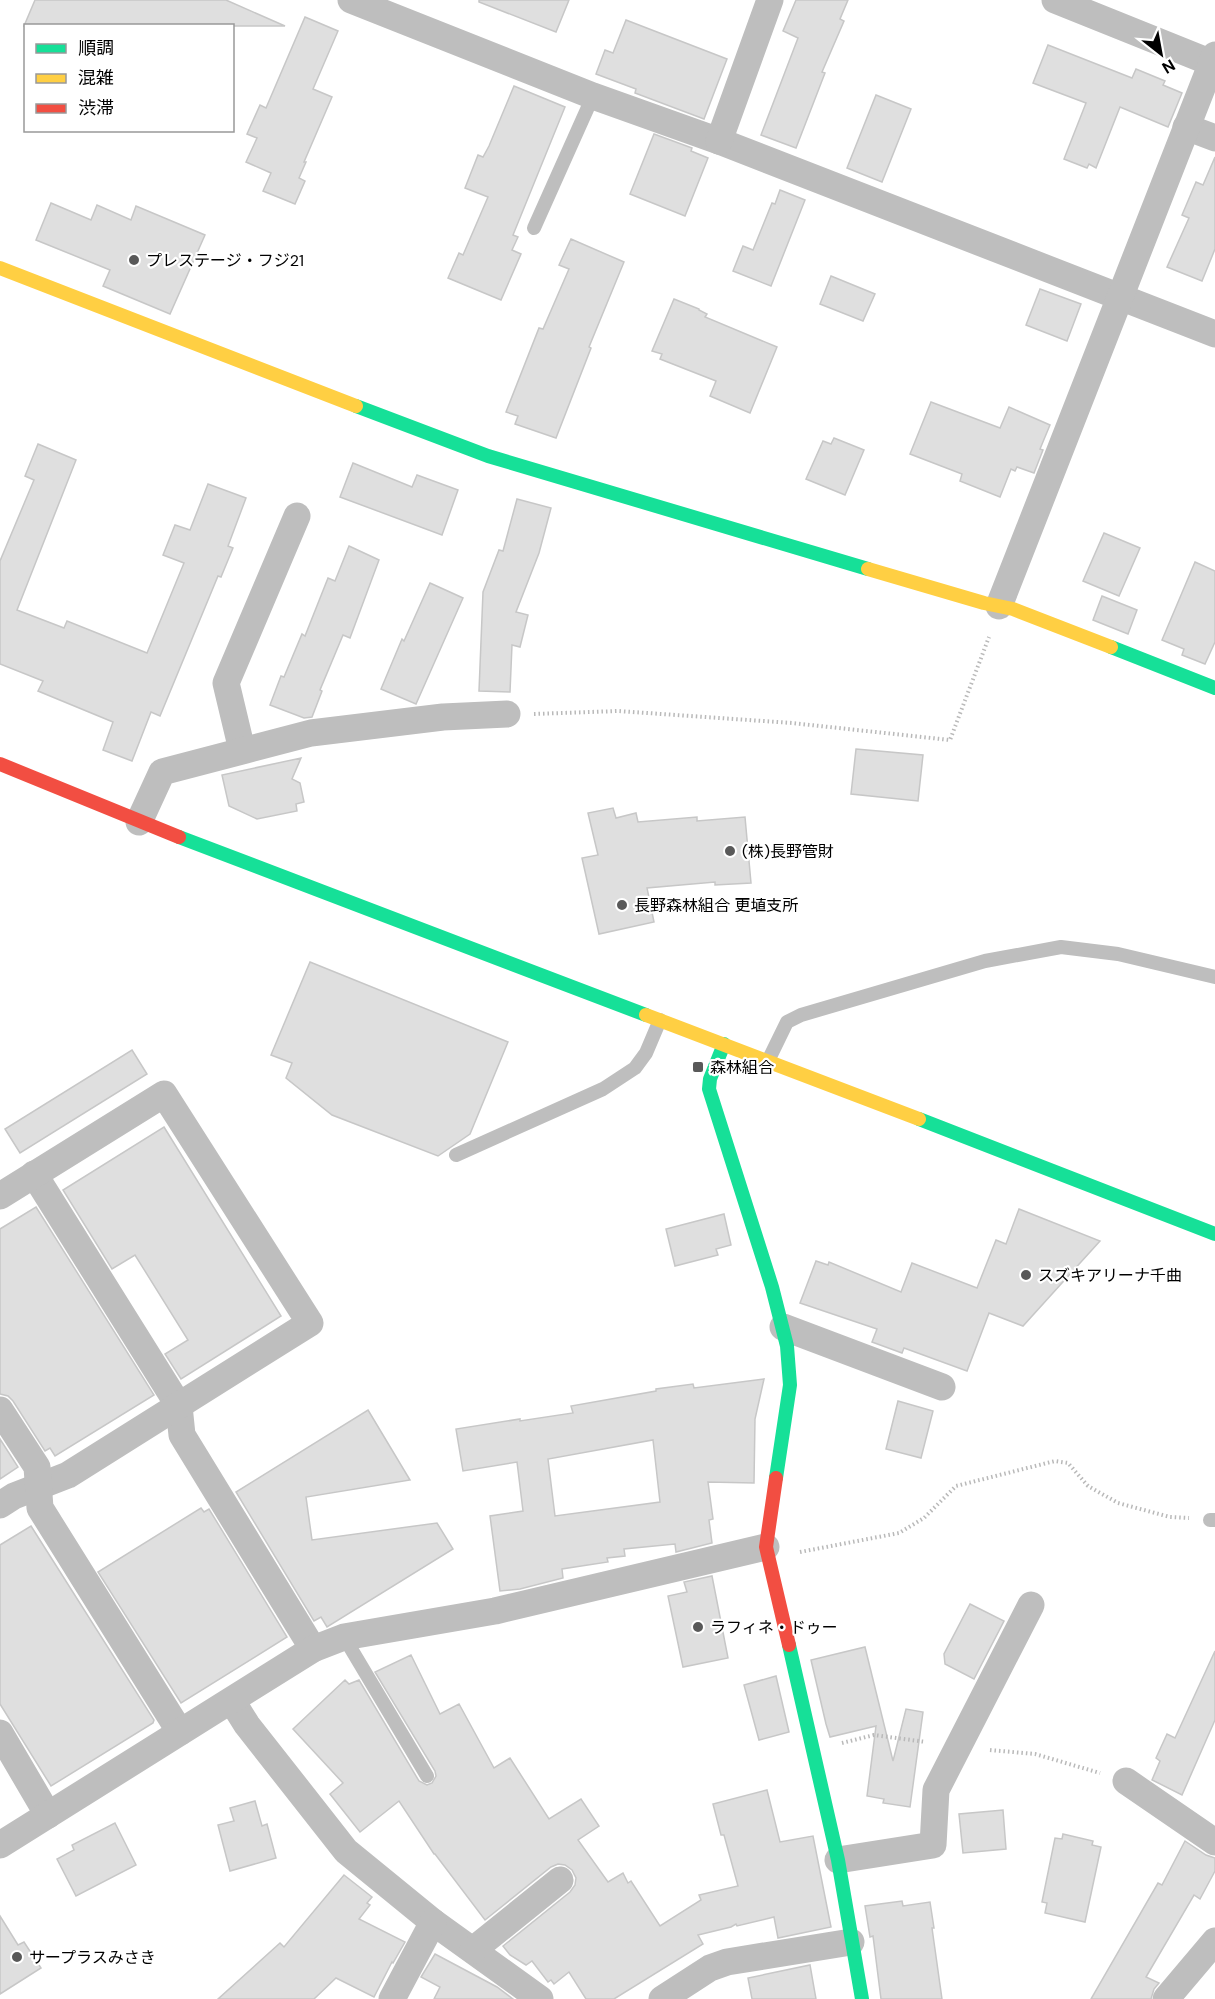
<svg xmlns="http://www.w3.org/2000/svg" width="1215" height="1999" font-family="'DM Sans','Noto Sans JP',sans-serif">
<rect width="100%" height="100%" fill="#fff"/>
<g fill="#dfdfdf" stroke="#c7c7c7" stroke-width="1.5" fill-rule="evenodd">
<path d="M35,0H226L285,26H24Z"/>
<path d="M479,0H569L556,32L479,2Z"/>
<path d="M796,0H848L840,19L844,21L822,72L825,73L796,148L761,135L798,38L783,31Z"/>
<path d="M305,17L338,31L313,89L332,97L304,162H306L299,178L305,181L295,204L263,191L271,173L246,162L257,138L247,134L260,105L266,108Z"/>
<path d="M626,20L727,59L704,119L635,93L636,89L596,74L605,50L613,53Z"/>
<path d="M1048,45L1132,78L1136,69L1165,81L1163,85L1182,93L1168,127L1120,107L1096,168L1089,164L1087,168L1064,159L1086,103L1033,83Z"/>
<path d="M514,86L565,107L513,235L518,237L512,250L521,254L501,300L448,278L459,253L463,255L488,197L465,188L478,155L483,157L489,146Z"/>
<path d="M876,95L911,109L882,182L847,168Z"/>
<path d="M654,134L692,148L691,151L708,158L685,216L630,194Z"/>
<path d="M1215,157V249L1202,281L1167,267L1189,218L1182,215L1196,182L1203,185Z"/>
<path d="M780,190L805,200L771,286L733,271L743,246L753,250L772,203L775,204Z"/>
<path d="M51,203L91,220L97,205L131,220L136,206L205,235L170,314L103,286L110,270L36,240Z"/>
<path d="M571,239L624,262L589,347L591,348L556,438L515,424L518,416L506,412L539,328L543,329L569,269L559,265Z"/>
<path d="M831,276L875,294L863,321L820,304Z"/>
<path d="M1040,289L1081,304L1067,341L1026,325Z"/>
<path d="M674,299L699,309V310L707,314L705,317L777,347L750,413L710,396L716,381L660,359L662,354L652,351Z"/>
<path d="M931,402L1000,428L1009,407L1050,425L1040,449L1043,450L1034,473L1017,467L1015,471L1011,469L1000,497L960,481L962,474L910,454Z"/>
<path d="M834,438L864,450L845,495L806,479L823,441L831,444Z"/>
<path d="M38,444L76,460L17,610L64,628L67,621L147,653L184,563L163,555L175,525L190,530L208,484L246,498L228,546L233,548L221,577L218,576L160,716L151,712L132,761L103,750L113,722L38,691L43,681L0,664V561L34,480L25,476Z"/>
<path d="M353,463L412,487L417,475L458,490L442,535L340,497Z"/>
<path d="M517,499L551,508L539,553L516,612L528,615L520,647L512,645L510,692L479,691L483,592L499,550L503,551Z"/>
<path d="M1104,533L1140,548L1119,596L1083,581Z"/>
<path d="M349,546L379,560L350,638L343,635L320,690L322,691L312,717L304,718L270,705L281,676L284,677L302,634L305,636L328,578L335,581Z"/>
<path d="M1195,562L1215,571V642L1205,664L1182,655L1184,649L1162,640Z"/>
<path d="M430,583L463,598L416,704L381,689L402,639L404,641Z"/>
<path d="M1102,596L1137,610L1128,634L1093,620Z"/>
<path d="M856,749L923,755L918,801L851,794Z"/>
<path d="M301,758L292,779L300,783L304,802L296,804L297,811L257,819L229,806L222,775Z"/>
<path d="M613,808L616,818L636,813L638,822L697,817V821L745,817L751,883L715,885V882L647,888L654,922L599,934L582,858L598,855L588,813Z"/>
<path d="M310,962L508,1042L470,1134L438,1156L332,1115L286,1078L292,1063L271,1055Z"/>
<path d="M132,1050L147,1074L20,1153L5,1129Z"/>
<path d="M164,1127L281,1316L181,1379L165,1354L188,1340L135,1255L112,1269L63,1190Z"/>
<path d="M36,1207L154,1395L55,1456L50,1448L45,1451L13,1401L8,1396L0,1394V1229Z"/>
<path d="M1019,1209L1100,1241L1023,1326L989,1313L967,1371L904,1348L902,1353L872,1342L877,1329L800,1303L816,1261L828,1265L829,1262L901,1292L912,1263L977,1288L996,1240L1006,1244Z"/>
<path d="M724,1214L731,1245L716,1249L718,1255L675,1266L666,1229Z"/>
<path d="M764,1379L755,1419L754,1483L708,1482L713,1519L709,1520L712,1543L676,1552L675,1544L624,1549L625,1556L607,1558L608,1562L562,1569L563,1578L520,1589L500,1591L490,1516L523,1511L517,1462L463,1471L456,1429L520,1419V1421L573,1413L571,1406L656,1391V1389L693,1384L694,1388ZM653,1440L660,1502L555,1516L548,1459Z"/>
<path d="M898,1401L933,1411L921,1458L886,1449Z"/>
<path d="M368,1410L410,1480L306,1497L312,1540L437,1523L453,1549L327,1627L321,1617L314,1621L236,1492Z"/>
<path d="M0,1439L18,1467L0,1479Z"/>
<path d="M201,1508L204,1512L209,1509L287,1637L181,1703L98,1572Z"/>
<path d="M31,1526L154,1720L153,1723L51,1786L0,1704V1545Z"/>
<path d="M712,1576L728,1658L683,1667L668,1596L687,1592L684,1582Z"/>
<path d="M970,1604L1004,1621L974,1679L945,1664L944,1654Z"/>
<path d="M865,1647L893,1761L906,1709L923,1712L910,1807L883,1803L884,1799L867,1796L876,1726L830,1737L826,1724L811,1660Z"/>
<path d="M1215,1651V1720L1182,1795L1152,1780L1160,1761L1156,1758L1167,1734L1175,1738Z"/>
<path d="M411,1655L440,1714L459,1704L494,1768L510,1758L549,1819L581,1799L599,1826L578,1840L608,1882L623,1873L628,1883L631,1881L660,1926L701,1900L699,1895L738,1886L724,1835H721L713,1804L767,1790L780,1842L813,1836L831,1927L778,1938L774,1917L737,1926L736,1924L731,1927L698,1935L703,1944L614,1999H586L569,1972L554,1984L551,1980L548,1982L532,1961L526,1965L510,1955L503,1946L570,1892L575,1885L576,1878L572,1870L565,1865L558,1864L551,1867L485,1920L435,1854H434L399,1801L360,1832L330,1794L343,1783L293,1729L345,1680L349,1684L359,1680L419,1781L427,1785L432,1783L436,1776L435,1771L375,1672Z"/>
<path d="M776,1676L789,1732L759,1740L744,1685Z"/>
<path d="M255,1801L262,1826L267,1824L276,1858L230,1871L218,1825L234,1821L230,1808Z"/>
<path d="M1003,1810L1006,1849L963,1853L959,1814Z"/>
<path d="M115,1823L136,1865L76,1896L57,1859L74,1850L72,1845Z"/>
<path d="M1063,1834L1093,1841L1092,1845L1101,1847L1085,1922L1045,1913L1047,1903L1042,1902L1055,1838L1062,1839Z"/>
<path d="M1185,1841L1206,1855L1215,1858V1871L1200,1899L1194,1895L1146,1977L1159,1983L1154,1989L1151,1999H1091L1158,1883L1162,1885Z"/>
<path d="M344,1875L372,1897L367,1903L370,1905L359,1919L405,1942L393,1963L392,1962L374,1997L336,1978L314,1999H218L280,1943L284,1947Z"/>
<path d="M902,1901L903,1906L930,1902L934,1928H932L942,1999H881L873,1936L870,1937L865,1906Z"/>
<path d="M0,1916L18,1945L24,1942L41,1968L0,1994Z"/>
<path d="M435,1954L497,1987L513,1999H434L440,1987L421,1977Z"/>
<path d="M810,1965L816,1999H752L748,1978Z"/>
</g>
<g fill="none" stroke-linecap="round" stroke-linejoin="round">
<g stroke="#b9b9b9" stroke-width="4" stroke-dasharray="1.5 3" stroke-linecap="butt">
<path d="M534,714L618,711L792,723L950,740L989,637"/>
<path d="M800,1552L899,1533L924,1518L956,1486L1055,1461L1068,1463L1088,1486L1118,1503L1170,1517L1189,1518"/>
<path d="M842,1743L874,1735L926,1742"/>
<path d="M990,1750L1035,1754L1100,1773"/>
</g>
<g stroke="#bebebe" stroke-width="14">
<path d="M534,228L593,96"/>
<path d="M768,1061L787,1022L801,1015L985,961L1061,947L1118,954L1215,977"/>
<path d="M456,1155L603,1089L635,1068L646,1053L660,1020"/>
<path d="M1210,1520H1215"/>
<path d="M344,1637L427,1776"/>
</g>
<g stroke="#bebebe" stroke-width="27">
<path d="M351,0L593,96L719,141L1215,334"/>
<path d="M1055,0L1212,63"/>
<path d="M1186,127L1215,138"/>
<path d="M719,141L770,0"/>
<path d="M999,606L1215,55"/>
<path d="M242,750L226,683L297,516"/>
<path d="M139,822L162,772L311,733L443,717L507,714"/>
<path d="M34,1174L179,1406L182,1435L313,1649"/>
<path d="M0,1196L164,1094L310,1323L68,1475L14,1496L0,1505"/>
<path d="M783,1327L942,1387"/>
<path d="M0,1410L37,1467L40,1508L180,1732"/>
<path d="M232,1701L247,1725L346,1851L433,1922L540,1999"/>
<path d="M0,1733L48,1815"/>
<path d="M1126,1781L1215,1842"/>
<path d="M0,1845L313,1649L344,1637L495,1611L766,1547"/>
<path d="M838,1860L933,1845L936,1790L1031,1605"/>
<path d="M473,1950L560,1880"/>
<path d="M392,1999L433,1922"/>
<path d="M662,1999L710,1968L727,1962L851,1942"/>
<path d="M1166,1999L1215,1941"/>
</g>
<g stroke="#16e098" stroke-width="14">
<path d="M356,406L488,456L868,569"/>
<path d="M1111,647L1215,688"/>
<path d="M179,837L646,1015"/>
<path d="M724,1044L710,1079L709,1089L772,1287L787,1346L790,1385L776,1478"/>
<path d="M919,1119L1215,1234"/>
<path d="M789,1645L838,1860L862,1999"/>
</g>
<g stroke="#ffcf43" stroke-width="14">
<path d="M0,268L356,406"/>
<path d="M868,569L984,603L1013,609L1111,647"/>
<path d="M646,1015L919,1119"/>
</g>
<g stroke="#f24e42" stroke-width="14">
<path d="M0,764L179,837"/>
<path d="M776,1478L766,1547L789,1645"/>
</g>
</g>
<g fill="#595959" stroke="#fff" stroke-width="2">
<circle cx="134" cy="260" r="6"/>
<circle cx="730" cy="851" r="6"/>
<circle cx="622" cy="905" r="6"/>
<rect x="692" y="1061" width="12" height="12" rx="3"/>
<circle cx="1026" cy="1275" r="6"/>
<circle cx="698" cy="1627" r="6"/>
<circle cx="17" cy="1957" r="6"/>
</g>
<g text-anchor="middle" dominant-baseline="central" stroke-width="4.5" stroke-linejoin="round" paint-order="stroke">
<g font-size="16" fill="#000" stroke="#fff" text-anchor="start">
<text x="146" y="260">プレステージ・フジ21</text>
<text x="742" y="851">(株)長野管財</text>
<text x="634" y="905">長野森林組合 更埴支所</text>
<text x="710" y="1067">森林組合</text>
<text x="1038" y="1275">スズキアリーナ千曲</text>
<text x="710" y="1627">ラフィネ・ドゥー</text>
<text x="29" y="1957">サープラスみさき</text>
</g>
</g>
<rect x="24" y="24" width="210" height="108" fill="#ffffff" stroke="#999999" stroke-width="1.5"/>
<rect x="36" y="44" width="30" height="9" fill="#16e098" stroke="#999999" stroke-width="1.5"/>
<text x="78" y="54" font-size="18" fill="#000000">順調</text>
<rect x="36" y="74" width="30" height="9" fill="#ffcf43" stroke="#999999" stroke-width="1.5"/>
<text x="78" y="84" font-size="18" fill="#000000">混雑</text>
<rect x="36" y="104" width="30" height="9" fill="#f24e42" stroke="#999999" stroke-width="1.5"/>
<text x="78" y="114" font-size="18" fill="#000000">渋滞</text>
<g transform="translate(1161 54) rotate(149)" stroke="#ffffff" stroke-width="4.5" paint-order="stroke">
<path d="M0-4.5L10 22L0 15L-10 22Z" fill="#000000"/>
<text y="-9" font-size="16" font-weight="bold" text-anchor="middle" fill="#000000">N</text>
</g>
</svg>
